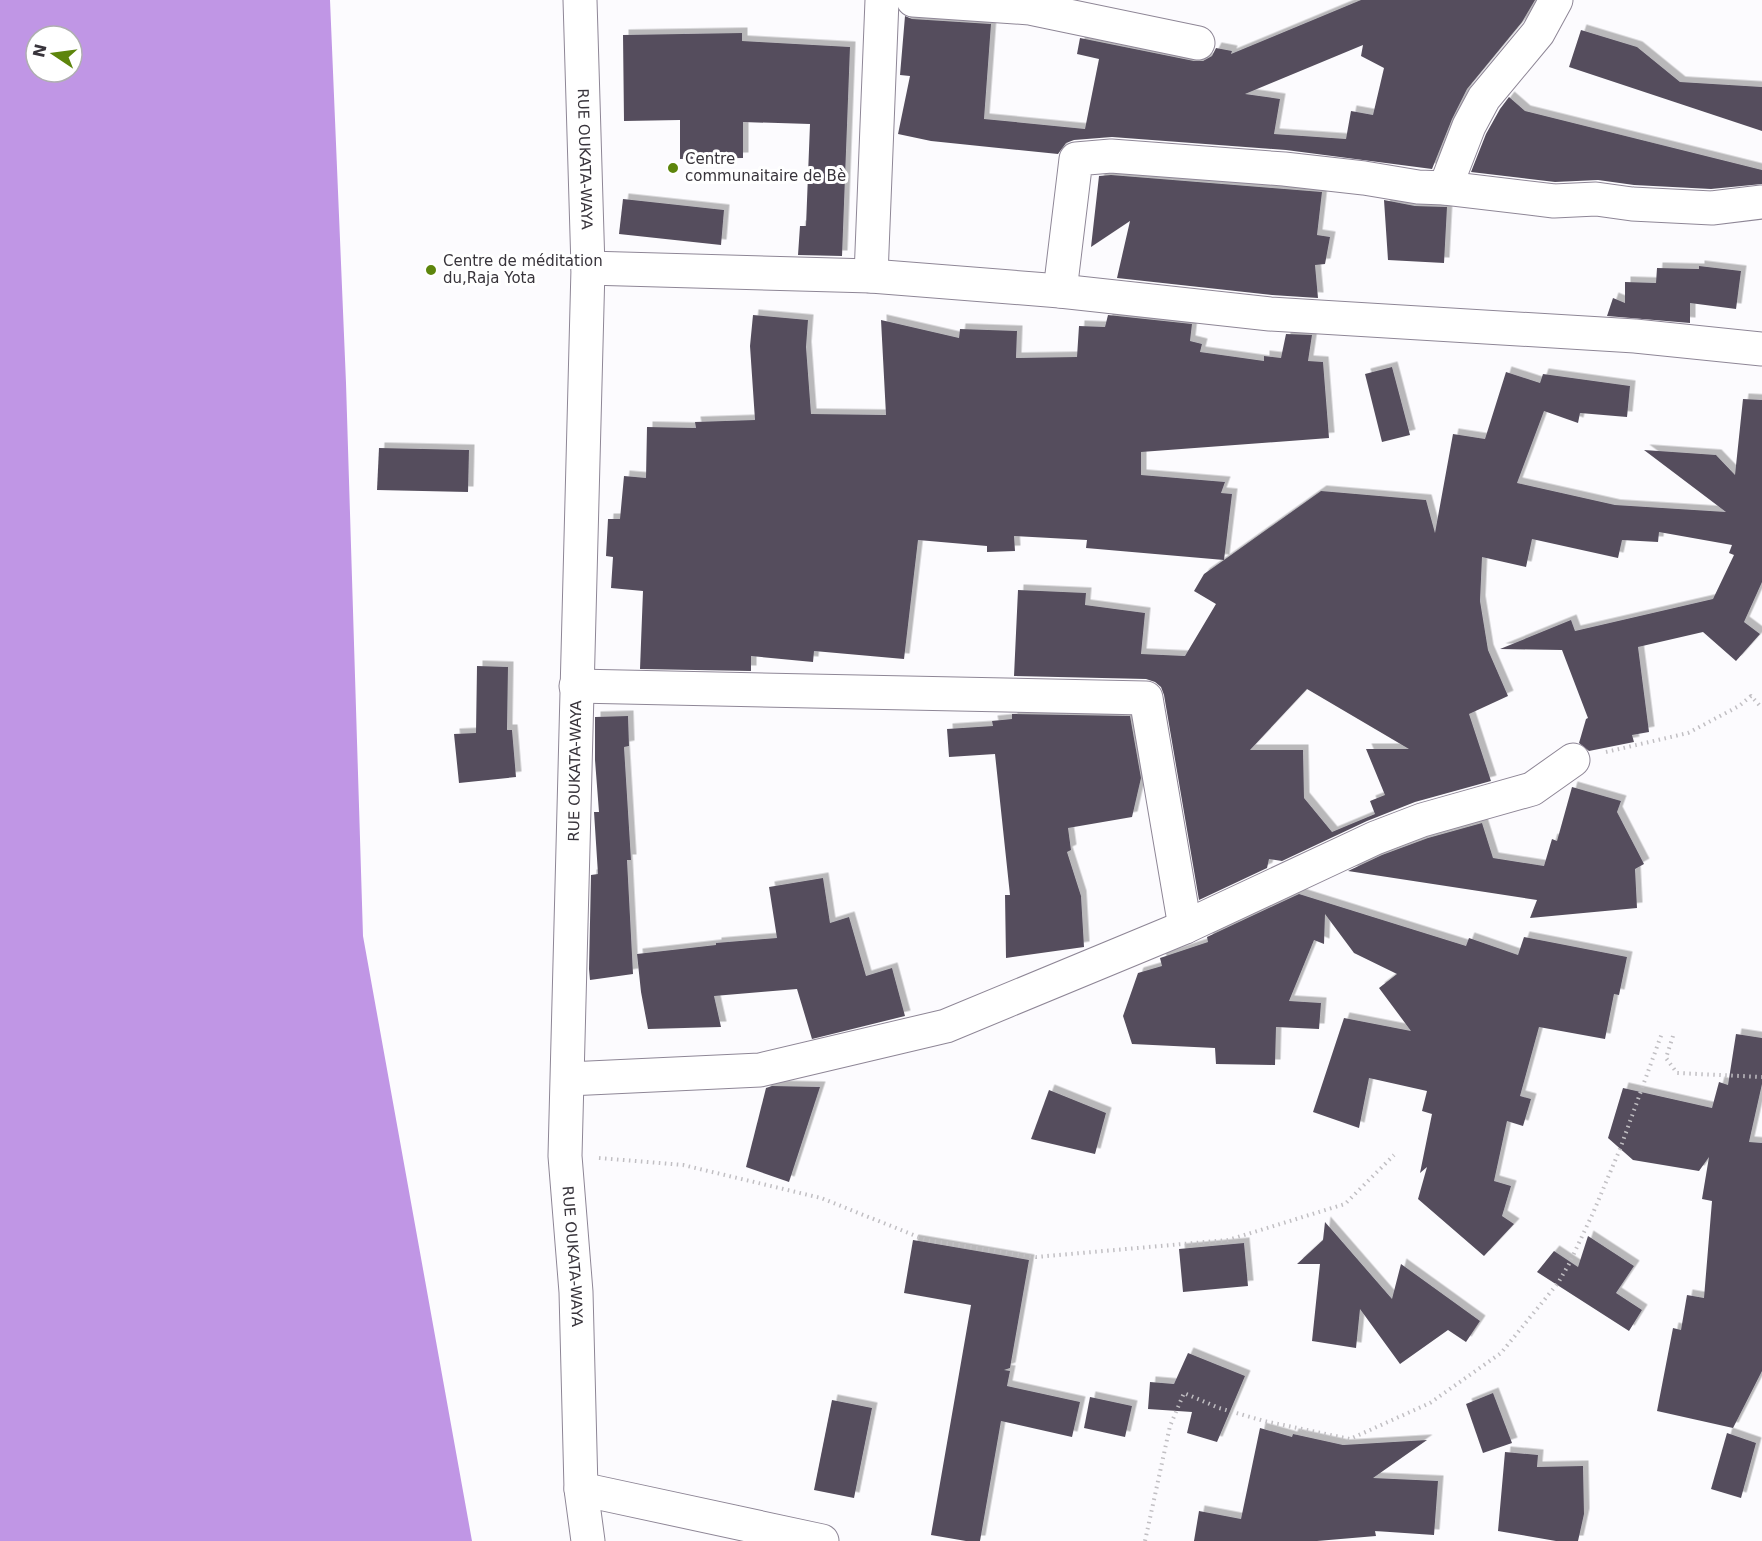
<svg xmlns="http://www.w3.org/2000/svg" width="1762" height="1541" font-family="'DejaVu Sans',sans-serif">
<defs>
<filter id="shadow"><feDropShadow dx="5.5" dy="-5.5" stdDeviation="0" flood-color="#0004"/></filter>
</defs>
<rect width="100%" height="100%" fill="#fcfbfe"/>
<path fill="#c096e5" fill-rule="evenodd" d="M0,0H330L346,383L363,936L472,1541H0ZM36,36H72V72H36Z"/>
<g fill="#554e5d" fill-rule="evenodd" filter="url(#shadow)">
<path d="M1361,0H1535L1522,22L1467,89L1452,119L1432,169L1286,150L1112,137L1074,140L1066,143L1058,154L931,141L898,134L910,76L900,75L905,16L912,19L991,24L984,119L1085,129L1099,59L1077,54L1080,38L1194,61H1203L1212,56L1216,48L1232,51L1231,54ZM1363,45L1361,56L1384,68L1373,115L1351,111L1346,139L1274,134L1280,99L1245,94Z"/>
<path d="M1581,30L1637,47L1680,82L1762,87V131L1569,67Z"/>
<path d="M742,33V41L850,47L842,256L798,255L800,226H806L810,124L743,122V158L680,159V120L624,121L623,35Z"/>
<path d="M1509,97L1525,111L1762,170V184L1711,189L1634,185L1598,180L1555,182L1471,172L1486,134L1500,109Z"/>
<path d="M1111,175L1322,192L1317,235L1330,237L1325,264L1315,265L1318,298L1272,295L1117,278L1130,221L1091,247L1099,176Z"/>
<path d="M623,199L724,210L721,245L619,234Z"/>
<path d="M1384,200L1415,206L1447,207L1444,263L1388,260Z"/>
<path d="M1699,266L1741,271L1736,309L1690,303V323L1607,316L1613,298L1625,303V282L1656,283L1657,268L1699,269Z"/>
<path d="M753,315L808,320L806,347L811,414L886,415L881,320L959,338L960,329L1017,331L1016,358L1077,357L1079,326L1105,327L1108,315L1192,324L1190,341L1202,344L1200,352L1264,361V356L1281,358L1286,334L1312,335L1308,361L1323,362L1329,438L1141,452V475L1225,482L1221,493L1232,494L1224,560L1321,491L1426,500L1435,533L1453,434L1485,439L1506,372L1540,383L1543,374L1630,386L1627,417L1580,413L1578,423L1544,411L1517,483L1615,505L1726,512L1644,450L1716,455L1735,475L1743,399L1762,400V582L1744,622L1760,634L1736,661L1703,632L1638,647L1649,732L1632,735L1634,742L1589,751L1579,743L1586,719L1588,718L1562,650L1500,649L1571,620L1575,631L1713,599L1734,555L1729,553L1732,545L1659,532L1658,542L1622,540L1618,558L1532,539L1526,567L1482,557L1480,601L1488,650L1508,696L1469,714L1491,781L1415,802L1367,821L1282,861L1269,859L1267,868L1199,900L1164,695L1161,687L1155,682L1146,679L1014,676L1018,590L1086,593L1085,605L1145,613L1141,654L1185,656L1216,604L1194,591L1204,574L1224,560L1086,548L1087,540L1014,536L1015,551L987,552V546L918,540L904,659L814,651L813,662L751,656V671L640,669L643,591L611,588L613,557L606,556L608,519H620L624,476L646,478L647,427L696,428L695,422L755,420L750,346ZM1307,689L1409,749H1366L1385,795L1370,801L1375,814L1332,832L1304,798L1303,750H1250Z"/>
<path d="M1392,367L1410,435L1382,442L1365,374Z"/>
<path d="M379,448L469,450L468,492L377,490Z"/>
<path d="M477,666L508,667L507,730H512L516,777L459,783L454,734L476,733Z"/>
<path d="M1012,714L1130,716L1141,778L1132,817L1068,828L1071,850L1067,852L1081,896L1084,947L1006,958L1005,895H1010L995,754L949,757L947,729L993,726L992,721L1012,719Z"/>
<path d="M628,716L629,746L624,747L631,860H627L633,974L590,980L589,969L591,875L598,874L594,812H599L595,760V717Z"/>
<path d="M1572,787L1621,801L1617,812L1644,864L1635,869L1637,908L1530,918L1537,900L1348,871L1382,855L1428,838L1482,823L1493,858L1544,866L1552,839L1557,841Z"/>
<path d="M823,878L830,923L849,917L866,976L892,968L905,1016L812,1039L797,989L714,996L721,1027L648,1029L641,992L637,954L716,945V943L777,938L769,887Z"/>
<path d="M1299,894L1466,946L1469,938L1518,955L1524,937L1627,957L1619,995L1614,994L1605,1039L1539,1027L1520,1096L1531,1099L1523,1126L1507,1121L1494,1181L1511,1186L1502,1216L1514,1224L1484,1256L1418,1199L1427,1167L1420,1173L1432,1114L1422,1111L1427,1091L1369,1078L1359,1128L1313,1112L1344,1018L1411,1031L1379,988L1397,974L1354,953L1325,914L1324,944L1314,940L1289,1001L1321,1003L1319,1029L1276,1027L1275,1065L1216,1064L1215,1048L1132,1044L1123,1016L1138,973L1162,966L1160,958L1208,942L1207,937Z"/>
<path d="M1736,1034L1762,1038V1084L1749,1142L1762,1143V1371L1733,1428L1657,1411L1673,1328L1681,1330L1687,1295L1704,1298L1712,1201L1702,1199L1709,1157L1699,1171L1633,1160L1608,1138L1623,1088L1712,1108L1719,1082L1728,1085Z"/>
<path d="M772,1086L820,1087L789,1182L746,1167L766,1088Z"/>
<path d="M1049,1090L1106,1113L1095,1154L1031,1139Z"/>
<path d="M1325,1222L1392,1299L1401,1264L1480,1321L1466,1342L1448,1330L1400,1364L1360,1309L1356,1348L1312,1341L1320,1264H1297L1323,1240Z"/>
<path d="M1588,1236L1634,1266L1616,1293L1642,1310L1629,1331L1537,1272L1554,1251L1578,1267Z"/>
<path d="M913,1240L1029,1260L1010,1368L1004,1370L1010,1371L1007,1386L1080,1402L1072,1437L1001,1421L980,1541H966L931,1535L971,1305L904,1293Z"/>
<path d="M1244,1243L1248,1286L1183,1292L1179,1249Z"/>
<path d="M1188,1353L1245,1376L1217,1442L1187,1433L1192,1412L1148,1409L1150,1382L1174,1384Z"/>
<path d="M1493,1393L1512,1443L1483,1453L1466,1404Z"/>
<path d="M1090,1397L1132,1406L1125,1437L1084,1428Z"/>
<path d="M832,1400L872,1408L854,1498L814,1490Z"/>
<path d="M1260,1428L1292,1437L1293,1434L1343,1445L1427,1440L1373,1478L1438,1481L1434,1535L1375,1531L1376,1536L1317,1541H1194L1199,1511L1241,1519Z"/>
<path d="M1727,1433L1756,1443L1741,1498L1711,1489Z"/>
<path d="M1505,1452L1538,1455L1537,1467L1583,1466L1584,1514L1578,1541H1556L1498,1531Z"/>
</g>
<g fill="none" stroke-linecap="round" stroke-linejoin="round">
<g stroke="#8e8696" stroke-width="35">
<g id="minor">
<path id="s1" d="M580,0L588,268L565,1156L576,1292L581,1489L588,1541"/>
<path d="M913,0L1030,8L1198,43"/>
<path d="M1445,188L1469,126L1484,98L1538,33L1556,0"/>
<path d="M588,268L871,276L1060,291L1270,314L1635,336L1762,349"/>
<path d="M871,276L882,0"/>
<path d="M1060,291L1076,159L1111,156L1284,169L1364,178L1418,187L1445,188L1554,201L1596,199L1632,204L1712,208L1762,202"/>
<path d="M576,686L1146,698L1185,927"/>
<path d="M568,1079L760,1070L946,1026L1185,927L1375,838L1422,820L1532,789L1573,760"/>
<path d="M581,1489L822,1541"/>
</g>
</g>
<g stroke="#c1bfc3" stroke-width="4" stroke-dasharray="1.5 4.5" stroke-linecap="butt">
<path d="M1606,752L1688,733L1739,706L1751,696L1762,708"/>
<path d="M1673,1036L1666,1058L1677,1073L1762,1077"/>
<path d="M599,1158L683,1165L821,1198L926,1240L1036,1257L1228,1240L1345,1204L1394,1155"/>
<path d="M1145,1541L1170,1426L1184,1393L1219,1408L1264,1421L1350,1439L1430,1403L1501,1353L1558,1283L1569,1264L1593,1213L1620,1149L1662,1033"/>
</g>
<use href="#minor" stroke="#fff" stroke-width="33"/>
</g>
<g fill="#5d850c" stroke="#fff" stroke-width="2">
<circle cx="673" cy="168" r="6"/>
<circle cx="431" cy="270" r="6"/>
</g>
<g text-anchor="middle" dominant-baseline="central" stroke-width="6" stroke-linejoin="round" paint-order="stroke">
<g font-size="15" fill="#38343b" stroke="#fff">
<text stroke="none"><textPath href="#s1" startOffset="159">RUE OUKATA-WAYA</textPath></text>
<text transform="translate(575 771) rotate(-89)">RUE OUKATA-WAYA</text>
<text stroke="none"><textPath href="#s1" startOffset="1257">RUE OUKATA-WAYA</textPath></text>
</g>
<g font-size="15" fill="#38343b" stroke="#fff" text-anchor="start">
<text x="685" y="159">Centre<tspan x="685" dy="17">communaitaire de Bè</tspan></text>
<text x="443" y="261">Centre de méditation<tspan x="443" dy="17">du,Raja Yota</tspan></text>
</g>
</g>
<g transform="translate(54 54) rotate(283)"><circle r="28" fill="#ffffff" stroke="#afaeb1" stroke-width="1.5"/>
<path d="M0-4.5L10 22L0 15L-10 22Z" fill="#5d850c"/>
<text y="-9" font-size="16" font-weight="bold" text-anchor="middle" fill="#38343b">N</text>
</g>
</svg>
